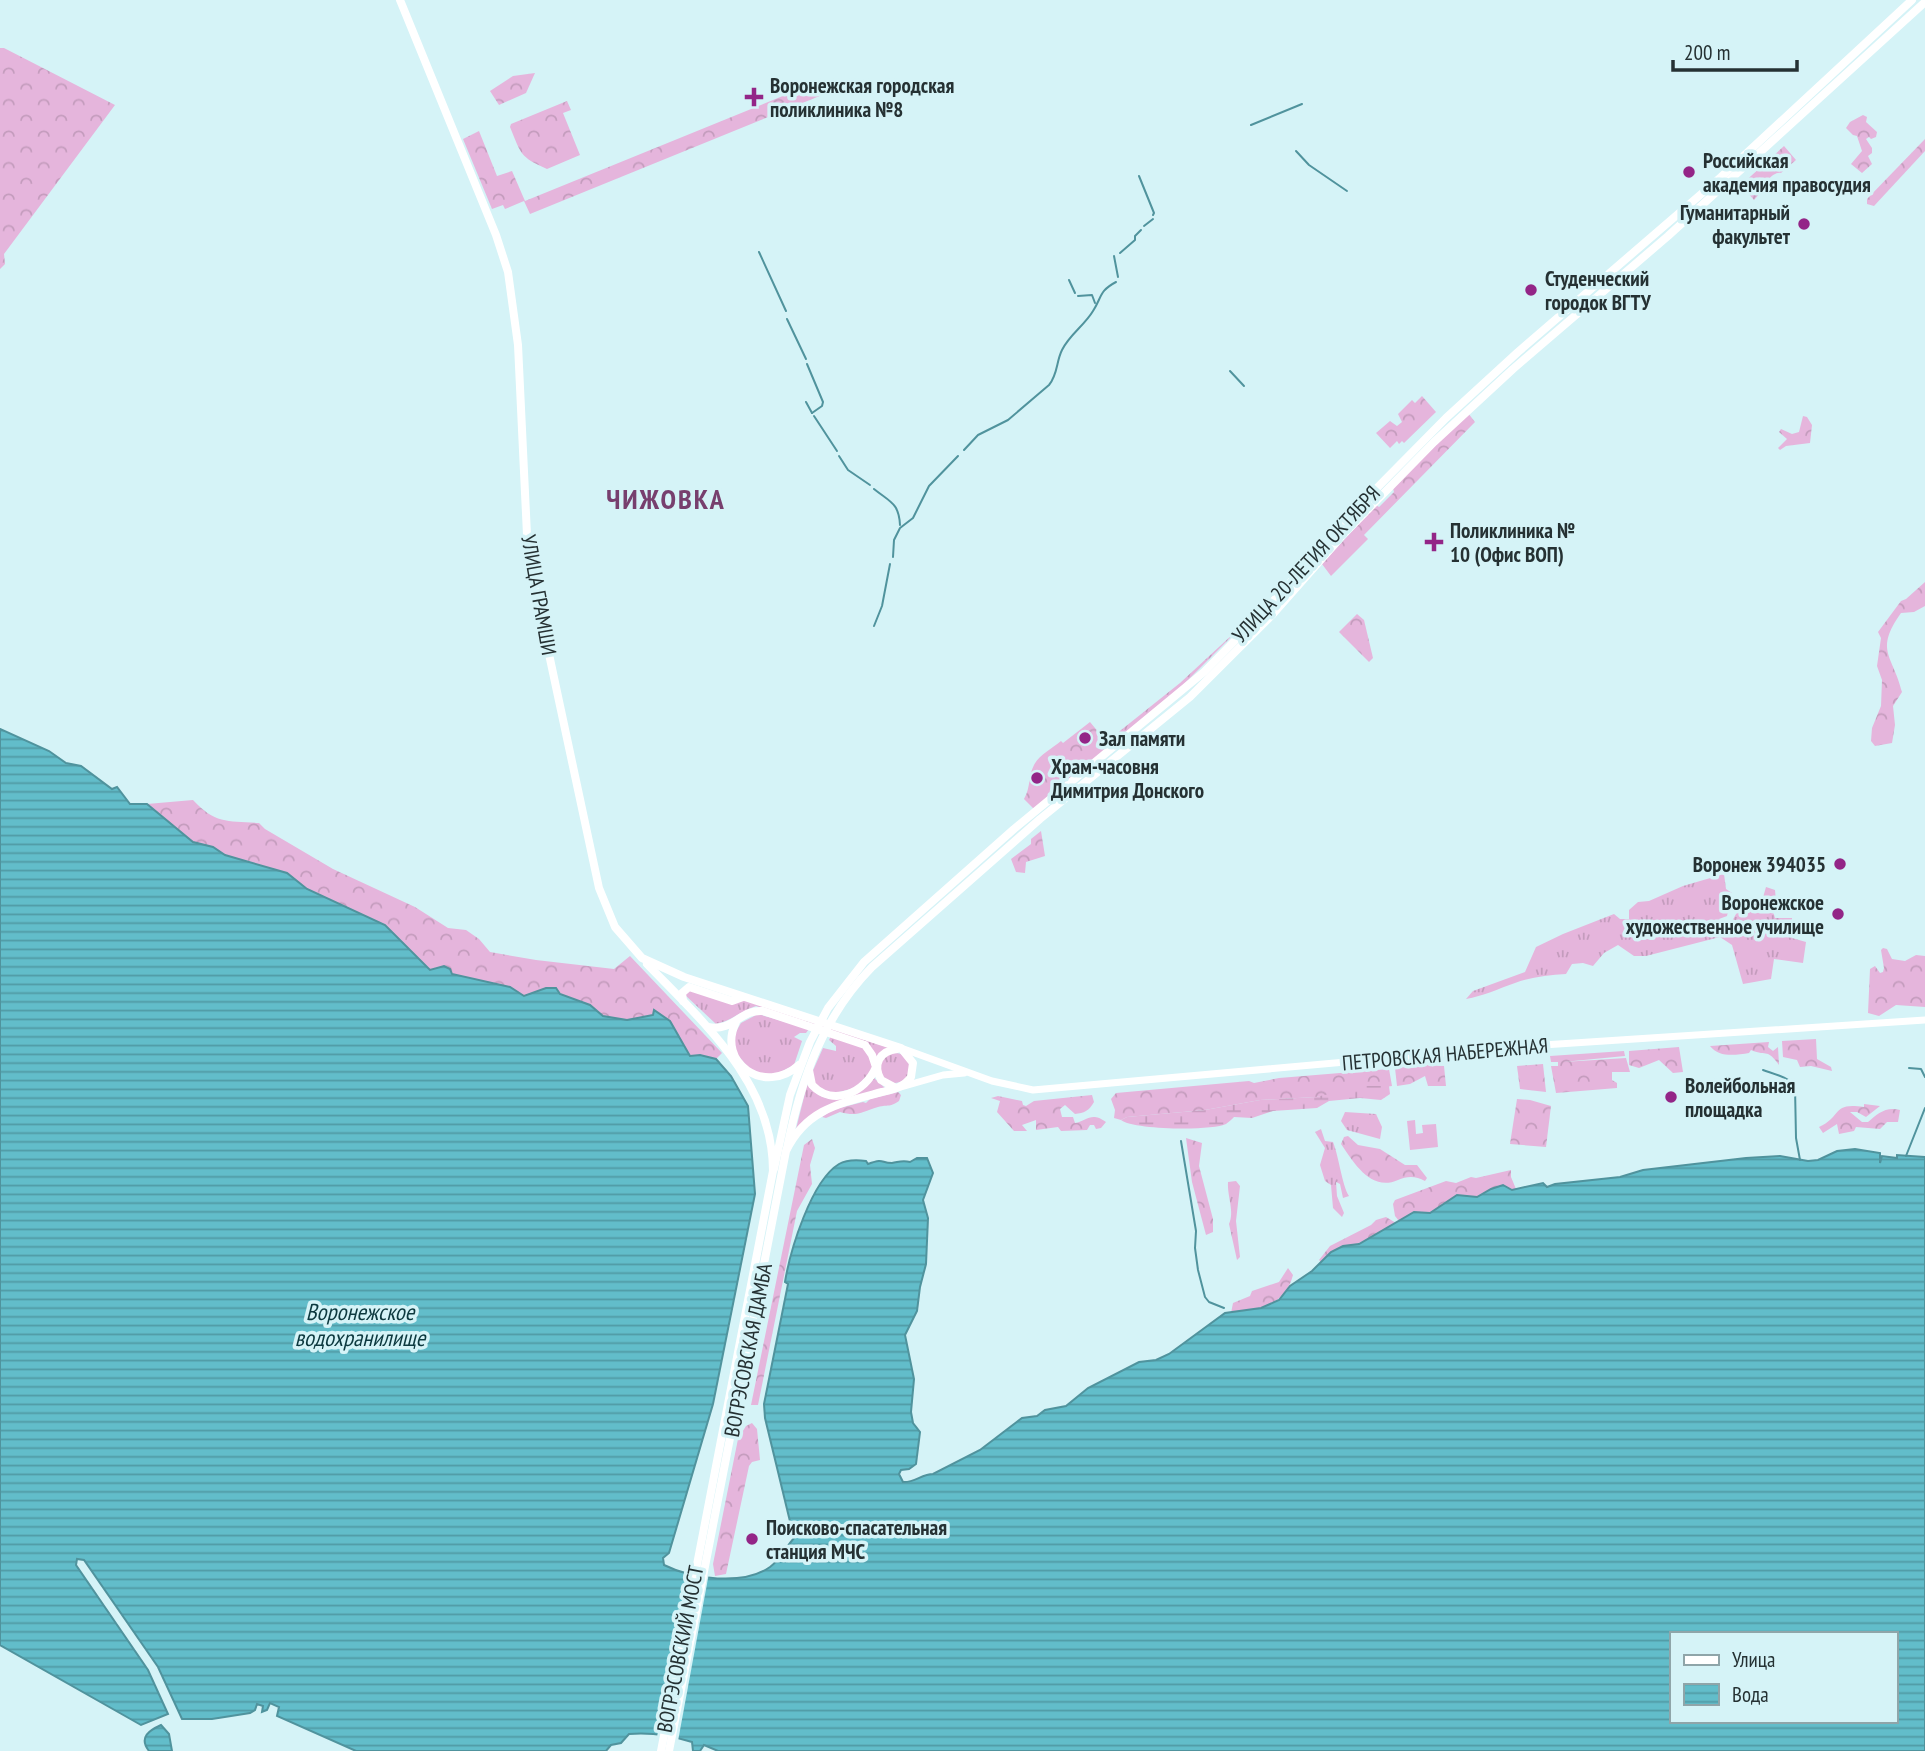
<svg xmlns="http://www.w3.org/2000/svg" width="1925" height="1751" font-family="'PT Sans Narrow',sans-serif">
<defs>
<pattern id="grass-tufts" width="24" height="20" patternUnits="userSpaceOnUse" patternTransform="scale(1.75)"><rect width="24" height="20" fill="#e5b5dc"/><path d="M3 7l-1-3M5 7V3M7 7l1-3M15 17l-1-3M17 17v-4M19 17l1-3" fill="none" stroke="#c49cbd"/></pattern>
<pattern id="forest-crowns" width="20" height="18" patternUnits="userSpaceOnUse" patternTransform="scale(1.75)"><rect width="20" height="18" fill="#e5b5dc"/><path d="M2 6a3 3 0 1 1 6 0M12 15a3 3 0 1 1 6 0" fill="none" stroke="#c49cbd"/></pattern>
<pattern id="wetland-marsh" width="20" height="14" patternUnits="userSpaceOnUse" patternTransform="scale(1.75)"><rect width="20" height="14" fill="#e5b5dc"/><path d="M1 5h8M5 5V1M11 12h8M15 12V8" fill="none" stroke="#c49cbd"/></pattern>
<pattern id="water-rules" width="6" height="5" patternUnits="userSpaceOnUse" patternTransform="scale(1.75)"><rect width="6" height="5" fill="#62bdca"/><path d="M0 2.5h6" fill="none" stroke="#519aa5"/></pattern>
</defs>
<rect width="100%" height="100%" fill="#d5f3f7"/>
<g fill="url(#grass-tufts)">
<path d="M1246,622L1178,690L1058,787L1056,782L1180,683Z"/>
<path d="M1724,874L1726,889L1732,893L1727,916L1719,919L1722,923H1731L1741,905L1753,904L1762,901L1766,887L1775,890L1776,901L1772,908L1775,918H1792V938L1806,942L1803,963L1774,959L1771,979L1743,984L1732,945L1720,937L1646,956H1634L1618,945L1604,953L1593,966L1583,963L1572,964L1566,974C1548,975 1531,977 1515,983C1498,989 1483,996 1466,999L1473,991L1525,972L1536,947L1563,934L1614,914L1620,919H1629V910L1638,902L1649,901L1683,886Z"/>
<path d="M690,989L745,1000L890,1048L876,1059L864,1042L756,1006C741,1011 731,1021 716,1024L685,995Z"/>
<path d="M758,1014L809,1029L806,1033H800L794,1037L802,1041L794,1065L773,1076L751,1071L737,1054L733,1037L741,1023Z"/>
<path d="M831,1036C859,1044 866,1039 873,1070L855,1088L831,1094L814,1084L811,1075L823,1048L836,1051V1046L829,1040Z"/>
<circle cx="895" cy="1068" r="15"/>
<path d="M874,1078L885,1088C848,1098 824,1102 796,1129L807,1085C813,1090 819,1097 827,1098C839,1101 867,1088 874,1078Z"/>
<path d="M1345,1112L1376,1114L1382,1127L1380,1139L1347,1130L1341,1121Z"/>
<path d="M1321,1129L1325,1141L1333,1142C1339,1157 1342,1185 1349,1196L1343,1198L1340,1184L1336,1182L1337,1196L1344,1213L1342,1217L1333,1208L1331,1185L1325,1181L1320,1165L1325,1148L1315,1132Z"/>
<path d="M1236,1181L1240,1186L1236,1221L1240,1257L1237,1260L1229,1224C1235,1212 1227,1196 1228,1182Z"/>
</g>
<g fill="url(#forest-crowns)">
<path d="M0,48H4L115,105L4,254L5,264L0,269Z"/>
<path d="M535,73L526,93L499,105L490,91L513,76Z"/>
<path d="M822,80L827,93L530,214L524,201L505,209L503,205L492,209L463,139L479,131L497,176L512,171L525,201Z"/>
<path d="M567,101L571,110L563,113L580,155L547,169C520,157 521,154 510,127L511,124Z"/>
<path d="M1863,115L1867,117L1866,122L1877,132L1876,137L1871,139L1869,137L1866,139L1872,148V153L1868,156L1872,164L1862,173L1851,164L1862,151L1857,136L1853,135L1846,128L1850,122Z"/>
<path d="M1925,139V151L1874,206L1867,204V199Z"/>
<path d="M1784,146L1796,160L1781,173C1777,172 1772,175 1768,180L1770,182L1754,200L1741,185Z"/>
<path d="M1422,396L1436,412L1404,443L1402,441L1399,444L1397,441L1390,448L1376,433L1390,421L1397,426L1402,422L1398,414L1412,400L1415,403Z"/>
<path d="M1468,413L1475,422L1364,535L1368,539L1331,576L1322,564L1376,505L1379,507L1394,492L1393,488Z"/>
<path d="M1803,416L1807,417L1812,425L1810,443L1786,446L1780,450L1778,448L1787,439L1779,432L1781,429L1792,434L1799,432Z"/>
<path d="M1925,582V606L1914,612L1901,613C1874,651 1893,655 1902,692L1893,706L1895,725L1892,743L1875,746L1871,741L1872,728L1881,706L1882,680L1877,666L1881,638L1878,632L1901,601L1906,599Z"/>
<path d="M1357,614L1364,620L1373,658L1369,662L1339,632Z"/>
<path d="M1090,722L1110,746L1034,809L1024,799C1031,787 1028,776 1034,765C1039,755 1053,748 1061,741L1063,743Z"/>
<path d="M193,800C215,824 228,821 259,823L265,829L333,869L415,907L448,928L466,930L479,939L490,952L536,960L614,969L630,956L722,1053L716,1059L700,1055L690,1056L670,1021L654,1011L653,1015L627,1020L603,1016L589,1005L546,988L524,996L510,987L452,974L450,969L444,966L430,970L385,925L307,889L287,873L225,855L213,847L193,842L147,804Z"/>
<path d="M1041,831L1045,856L1026,862L1025,873L1016,872L1011,859L1031,844V839Z"/>
<path d="M1883,948L1887,949L1892,959L1905,961L1916,955L1925,956V1007L1896,1005L1879,1016L1868,1013L1870,969L1875,966L1880,973L1883,972L1884,968L1881,950Z"/>
<path d="M1816,1039L1817,1059L1831,1067L1832,1071L1811,1066L1800,1067L1797,1060L1783,1057L1782,1041Z"/>
<path d="M1769,1042L1768,1047L1773,1051L1778,1047L1779,1065C1767,1048 1768,1057 1751,1050L1749,1053C1736,1055 1719,1058 1710,1046Z"/>
<path d="M1679,1047L1683,1072L1673,1073L1659,1060L1639,1068L1629,1065V1051Z"/>
<path d="M1624,1051L1625,1056L1563,1062L1626,1058L1630,1072H1612V1080L1617,1083V1088L1556,1093L1551,1066H1558V1062H1551L1550,1056Z"/>
<path d="M1543,1064L1546,1092L1520,1089L1517,1066Z"/>
<path d="M1423,1065L1444,1066L1446,1086H1428L1425,1076L1410,1084L1397,1086L1395,1068Z"/>
<path d="M1389,1069L1392,1086L1316,1097L1260,1100L1205,1110L1127,1117L1121,1120L1114,1118L1115,1110L1111,1099L1116,1093L1249,1081L1254,1083L1279,1078Z"/>
<path d="M898,1092L901,1095L899,1101C888,1108 889,1104 878,1107C862,1112 857,1117 840,1112L826,1118L822,1117L832,1110L863,1102L866,1103L870,1099Z"/>
<path d="M1092,1095L1094,1102C1089,1111 1084,1113 1075,1114L1065,1105L1060,1109L1062,1117H1073L1075,1123C1087,1121 1091,1111 1106,1122L1101,1128L1096,1129L1094,1125H1090L1087,1130L1061,1131L1058,1127L1036,1130V1120L1022,1125L1027,1131H1014L997,1112L1000,1101L991,1098L998,1096L1022,1101L1023,1105L1026,1106L1034,1101Z"/>
<path d="M1517,1099L1530,1100L1551,1106L1546,1147L1510,1144Z"/>
<path d="M1864,1104L1880,1106L1866,1117L1857,1112H1850L1862,1122H1868C1877,1114 1886,1106 1900,1110L1898,1122H1887L1880,1129L1856,1127L1854,1131L1839,1134L1837,1124L1823,1133L1819,1127C1843,1116 1831,1102 1864,1107Z"/>
<path d="M1348,1136L1358,1145L1380,1149L1405,1165H1417L1427,1178L1425,1181C1416,1176 1407,1176 1398,1180C1371,1192 1354,1163 1341,1144L1344,1137Z"/>
<path d="M1186,1138L1202,1143L1199,1166L1213,1219V1232L1206,1235L1192,1182Z"/>
<path d="M812,1139L815,1148L810,1165L812,1184L797,1211L758,1405H751L804,1145Z"/>
<path d="M1511,1170V1177L1516,1189H1491L1477,1197L1457,1195L1430,1213L1414,1212L1399,1221L1395,1216L1393,1204L1395,1200L1446,1181L1456,1183L1471,1177L1476,1178Z"/>
<path d="M1386,1217L1396,1223C1385,1229 1373,1237 1361,1242C1343,1251 1339,1244 1321,1262L1319,1260L1330,1246L1371,1225L1376,1220Z"/>
<path d="M1288,1268L1293,1275C1286,1304 1258,1312 1231,1313L1233,1303L1250,1296L1252,1291L1279,1282Z"/>
<path d="M752,1423L757,1429L760,1460L752,1462L749,1466L726,1574L715,1576L713,1564L738,1439L746,1426Z"/>
</g>
<path fill="url(#wetland-marsh)" d="M1364,1086H1389L1390,1094L1381,1100L1360,1098L1329,1101L1317,1108L1273,1111L1252,1118L1234,1117C1232,1119 1229,1122 1226,1124C1213,1131 1133,1130 1121,1120L1127,1117L1205,1110L1260,1100L1316,1097Z"/>
<path fill="#e5b5dc" d="M1415,1120L1416,1134L1423,1133L1422,1125L1436,1124L1438,1147L1410,1150L1407,1121Z"/>
<g fill="url(#water-rules)" stroke="#50939d" stroke-width="2" fill-rule="evenodd">
<path d="M0,729L49,751L66,763L81,766L112,789L117,787L130,804H147L193,842L213,847L225,855L287,873L307,889L385,925L430,970L444,966L450,969L452,974L510,987L524,996L546,988H556L560,994L590,1005L603,1016L627,1020L653,1015L654,1010L670,1021L690,1056L700,1055L716,1059L731,1076L748,1106L755,1194L713,1404L669,1553L663,1558L664,1565C692,1579 743,1586 770,1567C781,1559 786,1547 794,1538L765,1418L764,1404L788,1284L785,1282C790,1251 811,1181 839,1164C846,1160 858,1160 866,1161L868,1164C885,1158 880,1163 892,1163C899,1162 902,1160 910,1162L917,1158H927L933,1173L923,1200L928,1218L926,1264L920,1287L917,1311L905,1335L914,1379L911,1412L913,1423L920,1432L916,1464L909,1469L901,1470L899,1474L903,1482C914,1483 922,1474 933,1474L980,1450L1022,1418L1037,1416L1045,1410L1066,1406L1088,1388L1139,1362L1156,1360L1169,1354L1225,1313L1261,1308L1279,1300L1290,1286L1312,1271L1331,1252L1343,1246L1359,1244L1414,1212L1430,1213L1457,1195L1477,1197L1491,1189L1503,1185L1512,1190L1543,1183L1547,1187L1555,1184L1620,1177L1643,1170L1746,1158L1780,1156L1808,1161L1818,1160L1837,1151L1855,1149L1880,1153V1163L1882,1156L1897,1158V1155L1925,1157V1751H718L704,1745L700,1751H693L692,1742C670,1735 651,1732 629,1734L621,1743L611,1745L606,1751H356L277,1716L279,1707L270,1703L267,1710L262,1712L263,1706L257,1704L255,1710L250,1713L212,1719H182L158,1667L84,1560L77,1559L76,1565L148,1670L168,1714L141,1725L0,1645ZM1671,1634H1895V1721H1671Z"/>
<path d="M161,1725L169,1734L172,1751H149C138,1737 150,1730 161,1725Z"/>
</g>
<path fill="#d5f3f7" d="M688,1571L709,1573L678,1741L657,1737Z"/>
<g fill="none" stroke-linecap="round" stroke-linejoin="round">
<g stroke="#50939d" stroke-width="2">
<path d="M1251,125L1302,104"/>
<path d="M1296,151L1309,165L1347,191"/>
<path d="M1139,176L1154,213L1153,215"/>
<path d="M1144,226L1153,219"/>
<path d="M759,252L786,311"/>
<path d="M1120,253L1135,240V236L1141,230"/>
<path d="M1114,256L1118,277"/>
<path d="M1069,280L1075,293"/>
<path d="M1078,296L1092,295L1095,303"/>
<path d="M787,319L806,359"/>
<path d="M807,364L823,402L822,406L812,413"/>
<path d="M1230,371L1244,386"/>
<path d="M806,402L812,413"/>
<path d="M814,416L837,451"/>
<path d="M964,450L978,435L1008,420L1049,385C1058,374 1056,362 1062,350C1070,334 1084,326 1093,311C1102,297 1099,291 1116,282"/>
<path d="M839,456L848,470L870,485"/>
<path d="M874,489C890,502 899,503 900,525"/>
<path d="M893,557L894,540L900,528L913,518L929,486L958,456"/>
<path d="M874,626L882,606L890,564"/>
<path d="M1909,1068L1921,1069L1925,1077"/>
<path d="M1763,1070C1774,1074 1789,1077 1795,1087L1796,1138L1800,1160"/>
<path d="M1181,1141L1196,1231L1195,1248L1198,1270L1205,1297L1209,1302L1224,1308"/>
<path d="M1906,1156L1925,1108"/>
</g>
<g stroke="#fff" stroke-width="7">
<path d="M901,1048L992,1081L1033,1090L1514,1047L1925,1020"/>
<path d="M901,1087L943,1075L964,1073"/>
</g>
<g stroke="#fff" stroke-width="8">
<path d="M736,1022C716,1063 765,1096 799,1065"/>
<path d="M708,1027C734,1032 740,1009 763,1011L865,1045L872,1055L876,1067C865,1093 833,1107 812,1085L809,1070"/>
<path d="M787,1148C801,1080 822,1018 872,967L1040,819L1190,697L1272,615L1340,538L1434,442L1513,369L1668,236L1925,2"/>
<path d="M774,1169L790,1095L810,1042L828,1008L864,962L1014,829L1204,672L1266,609L1365,500L1446,418L1518,352L1721,177L1912,0"/>
</g>
<g stroke="#fff" stroke-width="8">
<path d="M400,0L496,235L508,272L518,345L528,556L599,888L615,927L642,958L684,977L901,1048L913,1063L911,1077C904,1087 894,1089 882,1092C841,1103 806,1109 786,1151L669,1751"/>
<path d="M647,964C704,1023 773,1083 773,1171L661,1751"/>
<path d="M683,1001L682,993L689,987L732,1001L743,997"/>
<path d="M894,1087L881,1080C872,1064 880,1051 897,1049"/>
</g>
</g>
<g fill="#932587" stroke="#d5f3f7" stroke-width="2.5">
<path d="M750.5 86.5h7v7h7v7h-7v7h-7v-7h-7v-7h7z"/>
<circle cx="1689" cy="172" r="7"/>
<circle cx="1804" cy="224" r="7"/>
<circle cx="1531" cy="290" r="7"/>
<path d="M1430.5 531.5h7v7h7v7h-7v7h-7v-7h-7v-7h7z"/>
<circle cx="1085" cy="738" r="7"/>
<circle cx="1037" cy="778" r="7"/>
<circle cx="1840" cy="864" r="7"/>
<circle cx="1838" cy="914" r="7"/>
<circle cx="1671" cy="1097" r="7"/>
<circle cx="752" cy="1539" r="7"/>
</g>
<g text-anchor="middle" dominant-baseline="central" stroke-width="7" stroke-linejoin="round" paint-order="stroke">
<g font-size="21" font-weight="bold" fill="#253133" stroke="#d5f3f7" text-anchor="start">
<text x="770" y="85">Воронежская городская<tspan x="770" dy="24">поликлиника №8</tspan></text>
<text x="1703" y="160">Российская<tspan x="1703" dy="24">академия правосудия</tspan></text>
<text x="1790" y="212" text-anchor="end">Гуманитарный<tspan x="1790" dy="24">факультет</tspan></text>
<text x="1545" y="278">Студенческий<tspan x="1545" dy="24">городок ВГТУ</tspan></text>
<text x="1450" y="530">Поликлиника №<tspan x="1450" dy="24">10 (Офис ВОП)</tspan></text>
<text x="1099" y="738">Зал памяти</text>
<text x="1051" y="766">Храм-часовня<tspan x="1051" dy="24">Димитрия Донского</tspan></text>
<text x="1826" y="864" text-anchor="end">Воронеж 394035</text>
<text x="1824" y="902" text-anchor="end">Воронежское<tspan x="1824" dy="24">художественное училище</tspan></text>
<text x="1685" y="1085">Волейбольная<tspan x="1685" dy="24">площадка</tspan></text>
<text x="766" y="1527">Поисково-спасательная<tspan x="766" dy="24">станция МЧС</tspan></text>
</g>
<g font-size="21" fill="#253133" stroke="#d5f3f7">
<text transform="translate(1306 564) rotate(-47)">УЛИЦА 20-ЛЕТИЯ ОКТЯБРЯ</text>
<text transform="translate(539 595) rotate(80)">УЛИЦА ГРАМШИ</text>
<text transform="translate(1445 1054) rotate(-5)">ПЕТРОВСКАЯ НАБЕРЕЖНАЯ</text>
<text transform="translate(748 1350) rotate(-79)">ВОГРЭСОВСКАЯ ДАМБА</text>
<text transform="translate(680 1649) rotate(-79)">ВОГРЭСОВСКИЙ МОСТ</text>
</g>
<g font-size="23" font-style="italic" fill="#0d393f" stroke="#d5f3f7">
<text x="360" y="1311">Воронежское<tspan x="360" dy="26">водохранилище</tspan></text>
</g>
<g font-size="28" font-weight="bold" letter-spacing="2" fill="#773f6e" stroke="#d5f3f7">
<text x="666" y="498">ЧИЖОВКА</text>
</g>
</g>
<rect x="1670" y="1632" width="228" height="91" fill="#d5f3f7" stroke="#8fa5a9" stroke-width="2"/>
<rect x="1684" y="1655" width="35" height="10" fill="#ffffff" stroke="#8fa5a9" stroke-width="2"/>
<text x="1732" y="1667" font-size="21" fill="#253133">Улица</text>
<rect x="1684" y="1684" width="35" height="21" fill="url(#water-rules)" stroke="#8fa5a9" stroke-width="2"/>
<text x="1732" y="1702" font-size="21" fill="#253133">Вода</text>
<path d="M1673 60v10h124v-10" fill="none" stroke="#253133" stroke-width="3.5"/>
<text x="1684" y="60" font-size="21" fill="#253133" stroke="#d5f3f7" stroke-width="5" paint-order="stroke">200 m</text>
</svg>
